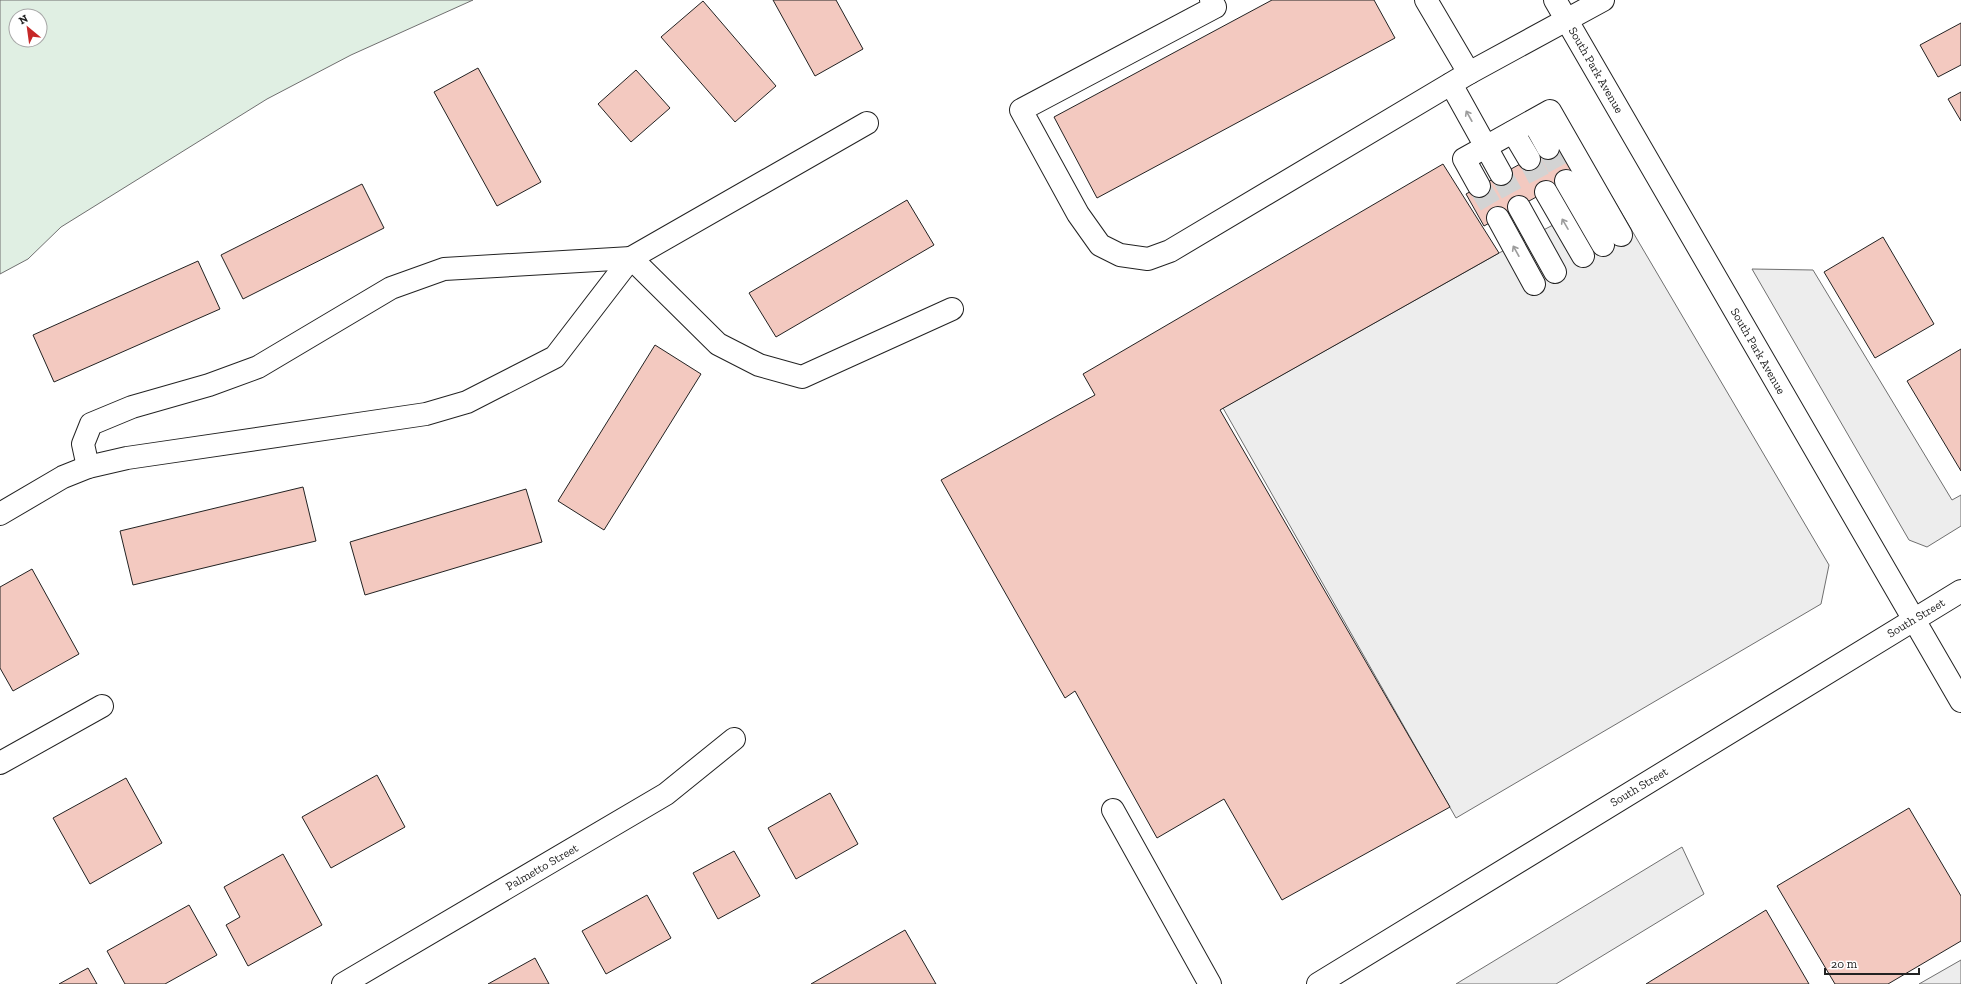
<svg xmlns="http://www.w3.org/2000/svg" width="1961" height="984" font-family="'Zilla Slab',serif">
<rect width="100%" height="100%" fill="#fff"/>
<path fill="#e0efe3" stroke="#6f6f6f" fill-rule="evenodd" d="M0,0H473L351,55L267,99L61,227L28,259L0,274ZM16,16H40V40H16Z"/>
<g fill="#ededed" stroke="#6f6f6f">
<path d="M1611,195L1829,565L1821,604L1456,818L1223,408L1499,253Z"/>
<path d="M1752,269L1813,270L1952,500L1961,495V526L1927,547L1909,540Z"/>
<path d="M1682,847L1704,894L1556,984H1456Z"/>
<path d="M1961,960V984H1919Z"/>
</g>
<g fill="#f3c9c0" stroke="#222">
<path d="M773,0H836L863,49L815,76Z"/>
<path d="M1272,0H1374L1395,38L1097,198L1054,117Z"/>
<path d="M703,1L776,86L735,122L661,37Z"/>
<path d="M1961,23V65L1938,77L1920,45Z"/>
<path d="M478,68L541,182L497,206L434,92Z"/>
<path d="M636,70L670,108L631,142L598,104Z"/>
<path d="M1961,92V121L1948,99Z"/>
<path d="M1558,143L1576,175L1484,226L1466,194Z"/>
<path d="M1443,164L1499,253L1220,410L1450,807L1282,900L1224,799L1157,838L1075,691L1065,698L941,480L1095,395L1083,374Z"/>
<path d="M362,184L384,228L243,299L221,255Z"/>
<path d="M907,200L934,245L776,337L749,293Z"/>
<path d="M1883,237L1934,324L1875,358L1824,272Z"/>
<path d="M198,261L220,309L54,382L33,335Z"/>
<path d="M655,345L701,374L604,530L558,501Z"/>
<path d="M1961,349V471L1907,381Z"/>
<path d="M303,487L316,541L133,585L120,531Z"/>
<path d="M526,489L542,542L365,595L350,542Z"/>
<path d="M32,569L79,654L13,691L0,668V587Z"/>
<path d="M377,775L405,827L331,868L302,817Z"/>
<path d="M126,778L162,843L90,884L53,818Z"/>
<path d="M830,793L858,844L796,879L768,828Z"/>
<path d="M1909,808L1961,896V941L1888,984H1835L1777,886Z"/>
<path d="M734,851L760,896L718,919L693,873Z"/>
<path d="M283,854L322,925L248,966L226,925L240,917L224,887Z"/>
<path d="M647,895L671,938L606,974L582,931Z"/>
<path d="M189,905L217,955L165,984H125L107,951Z"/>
<path d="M1766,910L1809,984H1646Z"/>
<path d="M905,930L936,984H811Z"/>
<path d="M535,958L549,984H488Z"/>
<path d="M88,968L97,984H59Z"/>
</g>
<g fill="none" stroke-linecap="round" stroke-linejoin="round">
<g stroke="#d3d3d3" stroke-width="22" stroke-dasharray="22 11" stroke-linecap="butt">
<path d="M1548,148L1566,181"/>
<path d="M1529,159L1546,192"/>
<path d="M1501,174L1519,207"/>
<path d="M1479,186L1498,218"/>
</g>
<g stroke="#222" stroke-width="24">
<g id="minor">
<path d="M1211,0L1215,7L1021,110L1078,214L1100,245L1120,255L1148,259L1170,251L1469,73L1603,0"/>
<path d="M1426,0L1469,73"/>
<path d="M1555,0L1961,701"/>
<path d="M1451,84L1501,174"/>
<path d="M1533,121L1548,148"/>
<path d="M1513,132L1529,159"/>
<path d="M1566,181L1603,245"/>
<path d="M1479,186L1464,159L1550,111L1621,235"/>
<path d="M1546,192L1583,256"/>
<path d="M1519,207L1555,272"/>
<path d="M1498,218L1534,284"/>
<path d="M88,467L83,444L91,424L132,407L209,385L258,367L391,288L444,269L631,258L718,344L759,365L802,377L952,309"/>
<path d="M0,514L63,477L88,467L127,458L426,414L467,402L555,357L631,258L867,123"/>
<path d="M0,763L102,706"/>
<path d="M1113,810L1210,984"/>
<path d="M343,984L666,794L734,739"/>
</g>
</g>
<g stroke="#222" stroke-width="24">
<path id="major" d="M1318,984L1961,591"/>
</g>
<use href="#minor" stroke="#fff" stroke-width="22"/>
<use href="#major" stroke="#fff" stroke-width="22"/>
</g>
<defs><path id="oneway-shaft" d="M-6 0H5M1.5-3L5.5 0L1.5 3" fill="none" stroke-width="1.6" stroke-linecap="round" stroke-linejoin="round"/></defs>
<g stroke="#9c9c9c">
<use href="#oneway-shaft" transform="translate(1469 116) rotate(-119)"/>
<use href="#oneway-shaft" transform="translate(1565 224) rotate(-120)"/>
<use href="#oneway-shaft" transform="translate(1516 251) rotate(-119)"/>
</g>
<g text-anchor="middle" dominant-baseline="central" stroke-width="3" stroke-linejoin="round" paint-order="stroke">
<g font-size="12" fill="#222" stroke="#fff">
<text transform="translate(1596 70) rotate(60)">South Park Avenue</text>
<text transform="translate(1758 351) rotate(60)">South Park Avenue</text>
<text transform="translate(1916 618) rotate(-31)">South Street</text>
<text transform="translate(1639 787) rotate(-31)">South Street</text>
<text transform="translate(542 867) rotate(-30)">Palmetto Street</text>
</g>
</g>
<g transform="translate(28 28) rotate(331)"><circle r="19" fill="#ffffff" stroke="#a7a7a7"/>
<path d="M0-3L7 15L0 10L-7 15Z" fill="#c62828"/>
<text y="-6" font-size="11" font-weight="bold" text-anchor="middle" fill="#222222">N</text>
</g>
<path d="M1825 968v6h94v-6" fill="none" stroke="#222222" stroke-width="2"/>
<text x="1831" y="968" font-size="12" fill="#222222" stroke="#ffffff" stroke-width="3" paint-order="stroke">20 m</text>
</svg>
